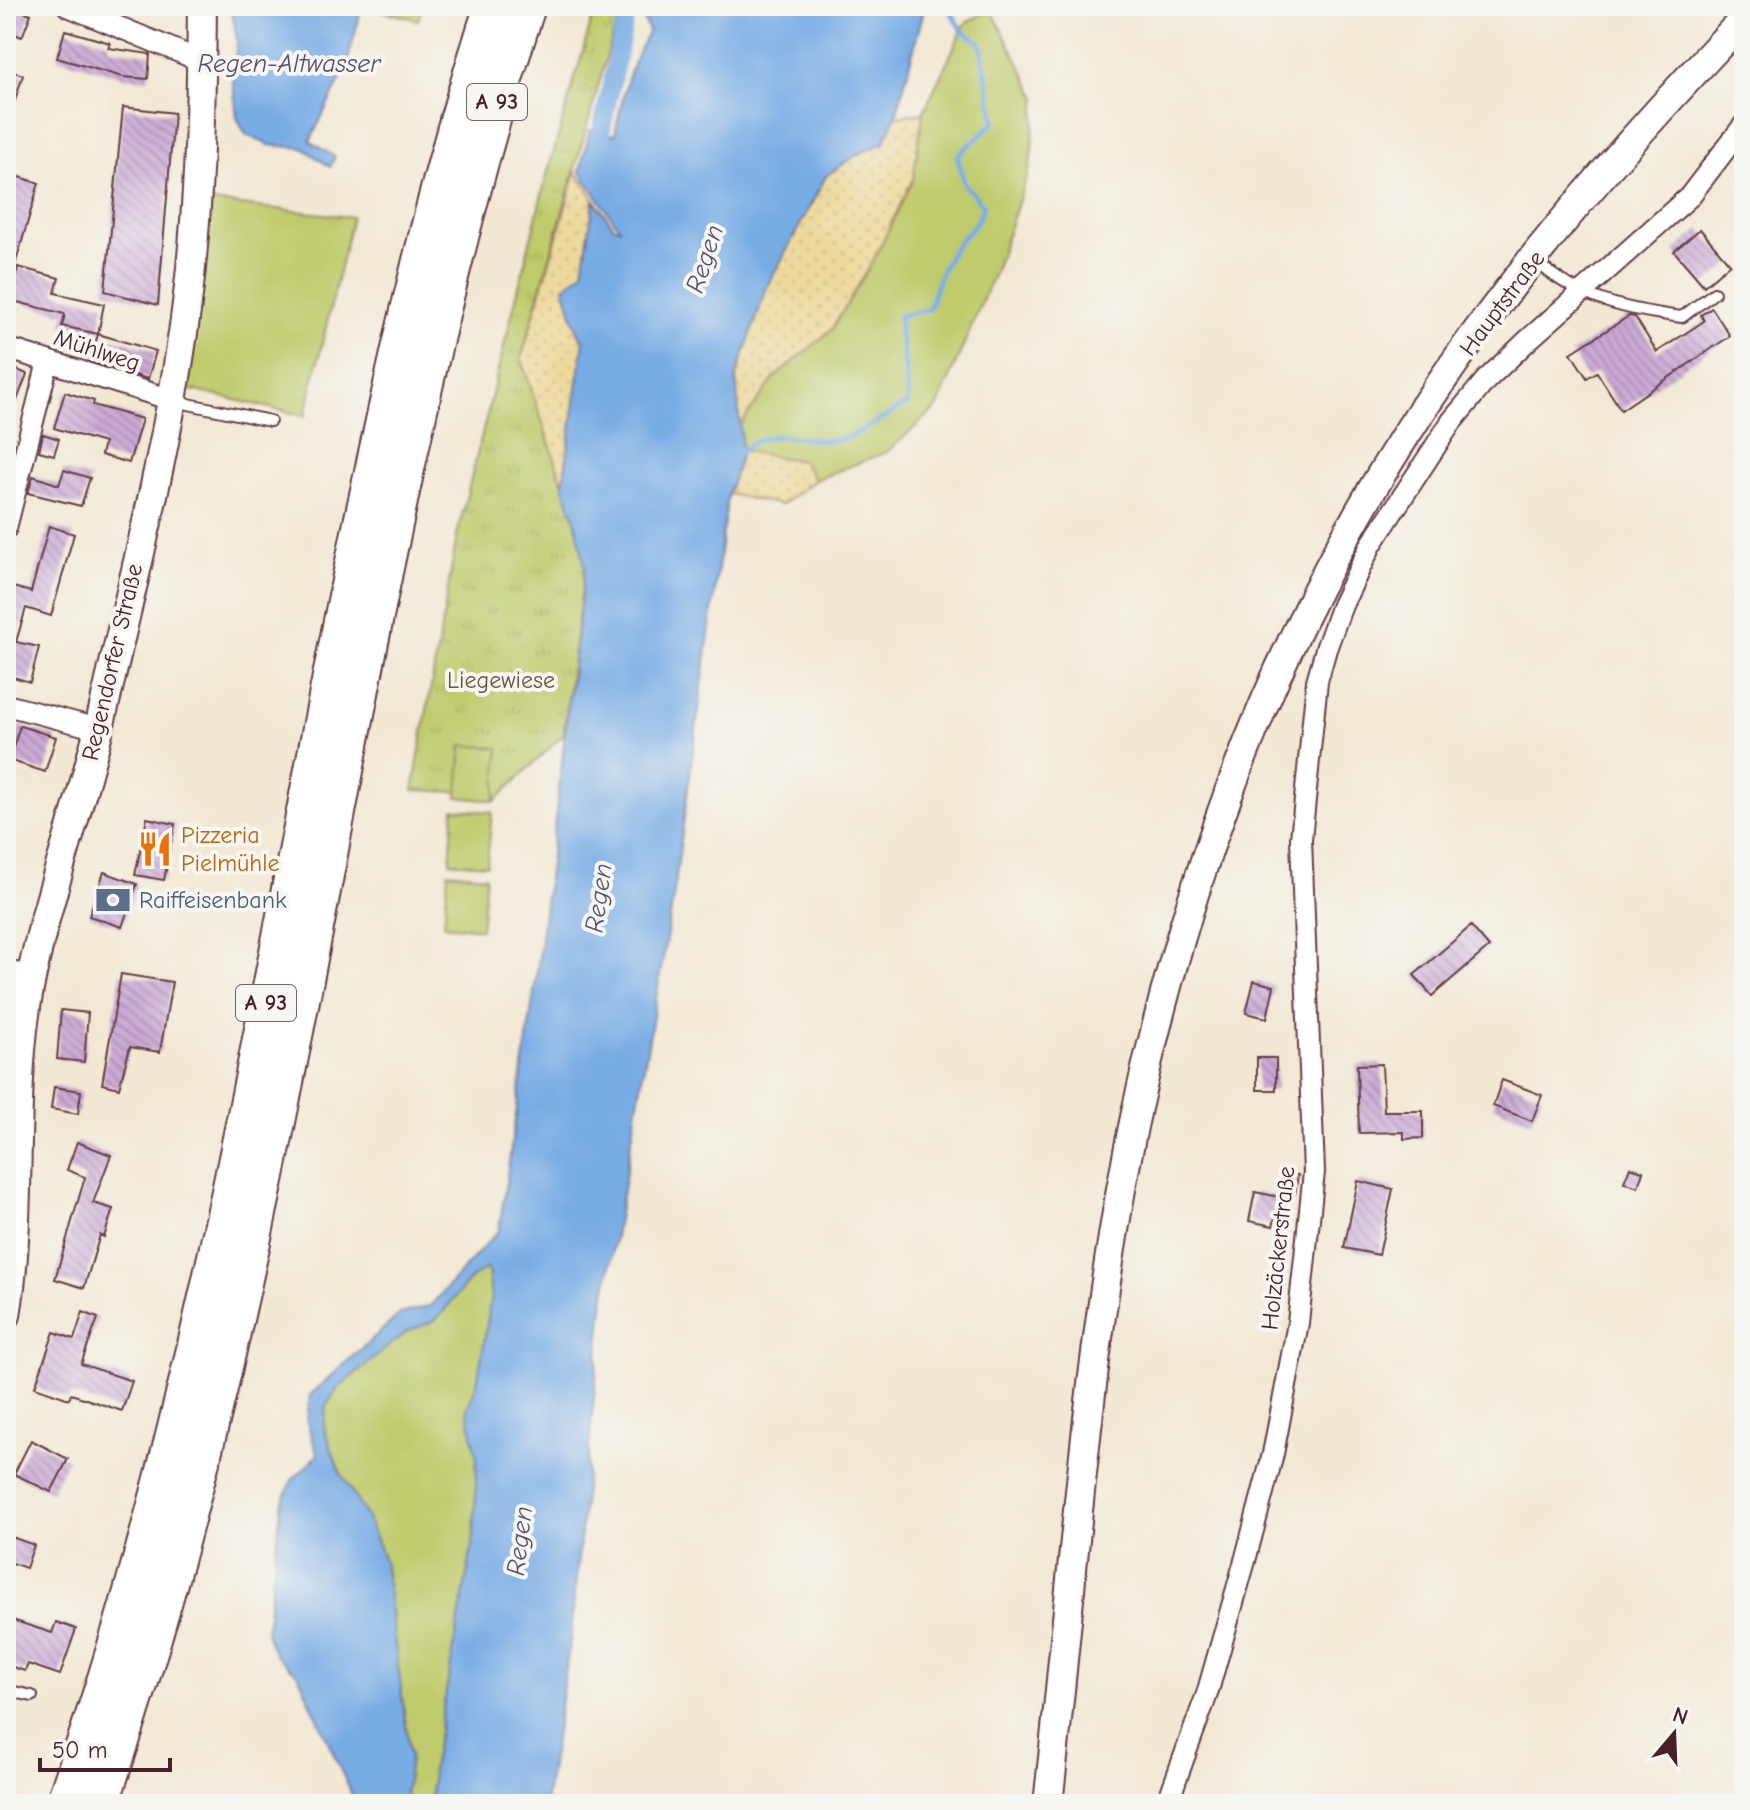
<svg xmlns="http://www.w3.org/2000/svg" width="1750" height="1810" font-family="'Comic Neue',sans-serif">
<defs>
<pattern id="sand-dots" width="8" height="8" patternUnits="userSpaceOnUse" patternTransform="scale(2)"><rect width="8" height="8" fill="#eeda9e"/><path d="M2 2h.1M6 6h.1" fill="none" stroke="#cebb88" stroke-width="1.8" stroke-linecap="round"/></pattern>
<pattern id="park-tufts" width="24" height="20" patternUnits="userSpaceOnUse" patternTransform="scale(2)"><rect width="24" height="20" fill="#bfcb6c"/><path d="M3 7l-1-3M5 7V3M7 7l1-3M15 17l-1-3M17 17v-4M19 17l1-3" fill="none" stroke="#a6ae5e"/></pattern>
<pattern id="building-back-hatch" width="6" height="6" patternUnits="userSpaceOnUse" patternTransform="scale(2)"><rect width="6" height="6" fill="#cbaad5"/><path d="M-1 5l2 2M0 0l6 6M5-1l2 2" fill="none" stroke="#a78aad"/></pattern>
</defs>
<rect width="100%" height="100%" fill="#f6f6f2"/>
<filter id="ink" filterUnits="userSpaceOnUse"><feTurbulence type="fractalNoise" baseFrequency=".0125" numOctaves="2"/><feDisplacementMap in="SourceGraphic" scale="16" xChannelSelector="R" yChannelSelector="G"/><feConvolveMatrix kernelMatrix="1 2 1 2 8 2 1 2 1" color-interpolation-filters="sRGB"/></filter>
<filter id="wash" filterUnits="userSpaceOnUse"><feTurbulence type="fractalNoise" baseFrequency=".006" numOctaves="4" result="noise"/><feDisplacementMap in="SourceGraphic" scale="32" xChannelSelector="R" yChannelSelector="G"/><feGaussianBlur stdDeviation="1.8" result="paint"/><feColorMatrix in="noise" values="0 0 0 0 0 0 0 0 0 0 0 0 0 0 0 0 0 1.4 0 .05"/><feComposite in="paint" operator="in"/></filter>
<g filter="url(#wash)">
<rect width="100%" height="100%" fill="#f3e8d4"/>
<g fill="#bfcb6c" stroke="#84754c" stroke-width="2">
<path d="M364,6H423L418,20Z"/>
<path d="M991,9L1037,98L1030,167L995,271L937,408L887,452L815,480L802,461L742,451L738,428L775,377L832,329L874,259L913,180L923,113L958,39L966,23Z"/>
<path d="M211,202L352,217L305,416L187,389Z"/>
<path d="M462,744L500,748L495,801L457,797Z"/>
<path d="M454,809L492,812L487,865L450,862Z"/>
<path d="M448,872L486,876L481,929L444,925Z"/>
<path d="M488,1268L491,1297L485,1337L477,1383L467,1409L477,1458L474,1536L432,1770L431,1804H404L410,1757L384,1560L367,1518L339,1470L324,1428L326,1406L338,1388L406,1332L436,1320L472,1277Z"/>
</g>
<g fill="url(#sand-dots)" stroke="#9c7c64" stroke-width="2">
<path d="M923,113L913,179L874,259L832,329L775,377L738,428L736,377L767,287L826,176L858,154L884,143L896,116Z"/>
<path d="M576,172L614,227L594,201L583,272L564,287C571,304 573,328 584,341L563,485L521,359Z"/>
<path d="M742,451L802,461L815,480L781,505L728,494Z"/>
</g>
<path fill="url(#park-tufts)" stroke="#84754c" stroke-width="2" d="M596,6H621L521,359L575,519L585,566L563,735L495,801L499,748L462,745L458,792L413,790L458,531L546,178Z"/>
<g fill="#78ace5" stroke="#616688" stroke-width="2">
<path d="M231,6H362L346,68L310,141L335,157L330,167L303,148L269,145L246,135L237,118L233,83L237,40Z"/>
<path d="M641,6H925L896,116L884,143L858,154L826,176L767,287L736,377L742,451L728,494L673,899L603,1306L570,1641L545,1804H431L432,1770L474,1536L477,1458L467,1409L477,1383L485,1337L491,1297L488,1268L472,1277L436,1320L406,1332L338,1388L326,1406L324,1428L339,1470L367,1518L384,1560L410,1757L404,1804H356L298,1674L275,1655L266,1633L281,1506L292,1480L318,1455L307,1423L310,1395L400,1314L430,1306L499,1230L537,972L585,566L575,519L563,485L584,341C573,328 571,304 564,287L583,272L594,200L614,227L619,228L580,171L590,130L615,135C622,97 629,65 649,31L640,12Z"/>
</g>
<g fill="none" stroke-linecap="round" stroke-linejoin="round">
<path stroke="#78ace5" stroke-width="5" d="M742,451C771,422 807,446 842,439C860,435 890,413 908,403C908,372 900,347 899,316L929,309C936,285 942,265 956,245C969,227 977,229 983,205L965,185L957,156L995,122L980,42L962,31L948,6"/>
<path stroke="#78ace5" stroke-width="18" d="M601,133L628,6"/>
</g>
<g id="blocks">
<g fill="url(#building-back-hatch)">
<path d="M6,6L31,14L22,37L6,31Z"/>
<path d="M65,30L110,43L108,48L150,54L148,79L123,77L57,58Z"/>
<path d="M6,69L23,75L9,119L6,118Z"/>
<path d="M123,107L174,113L158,305L105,291Z"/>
<path d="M6,173L39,183L10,282H6Z"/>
<path d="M1700,229L1730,264L1704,286L1674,251Z"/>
<path d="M18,267L59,278L55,293L104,304L98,334L62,326L65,314L9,300Z"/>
<path d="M1712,308L1730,336L1621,410L1597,372L1587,378L1571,353L1629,316L1635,317L1657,352L1704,321L1701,315Z"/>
<path d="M98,334L156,351L148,379L90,361Z"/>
<path d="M6,365L27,374L7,426H6Z"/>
<path d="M65,392L94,401L93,405L142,419L129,463L101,455L104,443L54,428Z"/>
<path d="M43,434L59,439L54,455L39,451Z"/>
<path d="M64,470L90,478L81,506L28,493L33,476L59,485Z"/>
<path d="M49,526L74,534L51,616L26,608L16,642L39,647L30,682L6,675V585L31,592Z"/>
<path d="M20,726L56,737L45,772L9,760Z"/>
<path d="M147,818L175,824L164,880L135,875Z"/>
<path d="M104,872L137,884L122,927L89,916Z"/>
<path d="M1471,926L1489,947L1432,996L1414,975Z"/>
<path d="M121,974L172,982L160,1052L130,1047L119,1088L102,1084Z"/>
<path d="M1254,981L1274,986L1267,1018L1246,1013Z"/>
<path d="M61,1010L88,1013L84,1062L57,1059Z"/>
<rect x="1257" y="1058" width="19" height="32"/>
<path d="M1382,1064L1384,1111H1423V1138L1404,1139V1132L1359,1133L1357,1065Z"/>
<path d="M1502,1080L1542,1095L1532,1121L1493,1106Z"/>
<path d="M54,1087L81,1091L78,1114L51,1109Z"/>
<path d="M77,1142L111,1155L93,1203L113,1209L104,1237L100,1235L84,1288L55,1279L85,1177L67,1170Z"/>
<path d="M1630,1167L1643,1171L1638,1187L1624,1182Z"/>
<path d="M1281,1172L1298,1175L1295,1194L1278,1191Z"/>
<path d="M1358,1181L1393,1189L1379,1255L1344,1248Z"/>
<path d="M1255,1192L1280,1197L1273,1226L1249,1221Z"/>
<path d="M83,1312L98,1318L81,1364L132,1381L122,1411L71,1394L69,1399L35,1387L54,1332L74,1339Z"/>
<path d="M31,1440L68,1459L51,1492L14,1474Z"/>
<path d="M6,1535L34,1545L26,1568L6,1561Z"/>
<path d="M6,1618L52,1633L56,1622L76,1629L60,1675L28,1664L25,1671L6,1665Z"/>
</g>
</g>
</g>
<g filter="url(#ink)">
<use href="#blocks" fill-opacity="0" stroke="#633d44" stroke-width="2"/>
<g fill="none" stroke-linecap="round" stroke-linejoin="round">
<g stroke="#633d44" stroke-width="14">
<g id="lane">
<path d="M1535,260C1576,299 1627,310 1682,317L1714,293"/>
<path d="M174,401L270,421"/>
<path d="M6,1690L32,1696"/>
</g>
</g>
<g stroke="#633d44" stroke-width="24">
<g id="street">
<path d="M68,6L201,61"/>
<path d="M6,348L172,400"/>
<path d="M6,528L48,362"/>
<path d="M6,705L99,729"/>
<path d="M6,972L32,975"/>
<path d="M1167,1804L1207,1694L1246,1557L1273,1454L1298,1323L1314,1172L1301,839L1317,681L1326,649L1342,605L1371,545L1452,421L1486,380L1528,340L1689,197L1744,125"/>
</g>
</g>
<g stroke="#633d44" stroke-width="32">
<g id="secondary">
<path d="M6,1315C24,1207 9,1097 29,989C46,899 79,813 100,724C130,593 165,460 184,326C199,221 201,112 202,6"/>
<path d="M1048,1804C1074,1573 1088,1336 1137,1108C1184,895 1256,689 1366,500C1468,324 1604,166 1744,19"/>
</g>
</g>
<g stroke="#633d44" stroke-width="40">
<g id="highway">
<path d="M64,1804C211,1393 272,954 361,528C398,353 437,177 493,6"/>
<path d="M100,1804C237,1409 299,991 382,582C422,389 465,194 527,6"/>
</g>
</g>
<use href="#lane" stroke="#fff" stroke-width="10"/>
<use href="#street" stroke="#fff" stroke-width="20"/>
<use href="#secondary" stroke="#fff" stroke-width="28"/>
<use href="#highway" stroke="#fff" stroke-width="36"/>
</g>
</g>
<defs>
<g id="restaurant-bare" transform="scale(2.76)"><path d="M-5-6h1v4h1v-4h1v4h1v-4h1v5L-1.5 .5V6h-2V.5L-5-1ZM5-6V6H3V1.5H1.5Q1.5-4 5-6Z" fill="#e8710a" stroke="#f6f6f2" stroke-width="2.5" paint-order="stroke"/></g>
<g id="bank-bare" transform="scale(2.76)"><path d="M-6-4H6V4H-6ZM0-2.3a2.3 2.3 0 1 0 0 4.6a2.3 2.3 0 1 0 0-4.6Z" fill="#5c6f8a" stroke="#f6f6f2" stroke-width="2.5" paint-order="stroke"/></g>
</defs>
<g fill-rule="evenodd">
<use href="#restaurant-bare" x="155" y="849"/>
<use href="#bank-bare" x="113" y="900"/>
</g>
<g text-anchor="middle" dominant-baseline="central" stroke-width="8" stroke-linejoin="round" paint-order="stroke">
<g fill="#f6f6f2" stroke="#7e6067" stroke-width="2">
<rect x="467" y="84" width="60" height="36" rx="6"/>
<rect x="236" y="985" width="60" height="36" rx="6"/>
</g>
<g font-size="22" font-weight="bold" fill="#4a1f2b">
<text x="497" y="102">A 93</text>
<text x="266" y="1003">A 93</text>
</g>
<g font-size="24" fill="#4a1f2b" stroke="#f6f6f2">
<text transform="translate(1502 303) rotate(-53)">Hauptstraße</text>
<text transform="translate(97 350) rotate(18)">Mühlweg</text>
<text transform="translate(112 662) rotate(-77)">Regendorfer Straße</text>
<text transform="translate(1278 1248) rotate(-84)">Holzäckerstraße</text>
</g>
<g font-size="24" fill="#6d533e" stroke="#f6f6f2">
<text x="501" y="680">Liegewiese</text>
</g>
<g font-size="24" fill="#c56008" stroke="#f6f6f2" text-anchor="start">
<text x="181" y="835">Pizzeria<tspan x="181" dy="28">Pielmühle</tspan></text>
</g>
<g font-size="24" fill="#4e5e75" stroke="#f6f6f2" text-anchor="start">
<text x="139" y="900">Raiffeisenbank</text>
</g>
<g font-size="26" font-style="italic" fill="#5a506c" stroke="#f6f6f2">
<text x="289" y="64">Regen-Altwasser</text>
<text transform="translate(705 259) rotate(-72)">Regen</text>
<text transform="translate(599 898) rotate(-82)">Regen</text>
<text transform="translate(520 1541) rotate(-83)">Regen</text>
</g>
</g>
<rect width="1750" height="1810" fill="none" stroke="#f6f6f2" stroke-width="32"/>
<g transform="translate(1674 1734) rotate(19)" stroke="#f6f6f2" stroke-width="6" paint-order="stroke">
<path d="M0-6L14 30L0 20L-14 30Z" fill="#4a1f2b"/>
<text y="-12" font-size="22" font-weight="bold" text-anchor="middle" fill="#4a1f2b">N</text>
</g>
<path d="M40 1758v12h130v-12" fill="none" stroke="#4a1f2b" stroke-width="4"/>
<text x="52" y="1758" font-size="24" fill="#4a1f2b" stroke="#f6f6f2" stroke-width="6" paint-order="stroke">50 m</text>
</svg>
